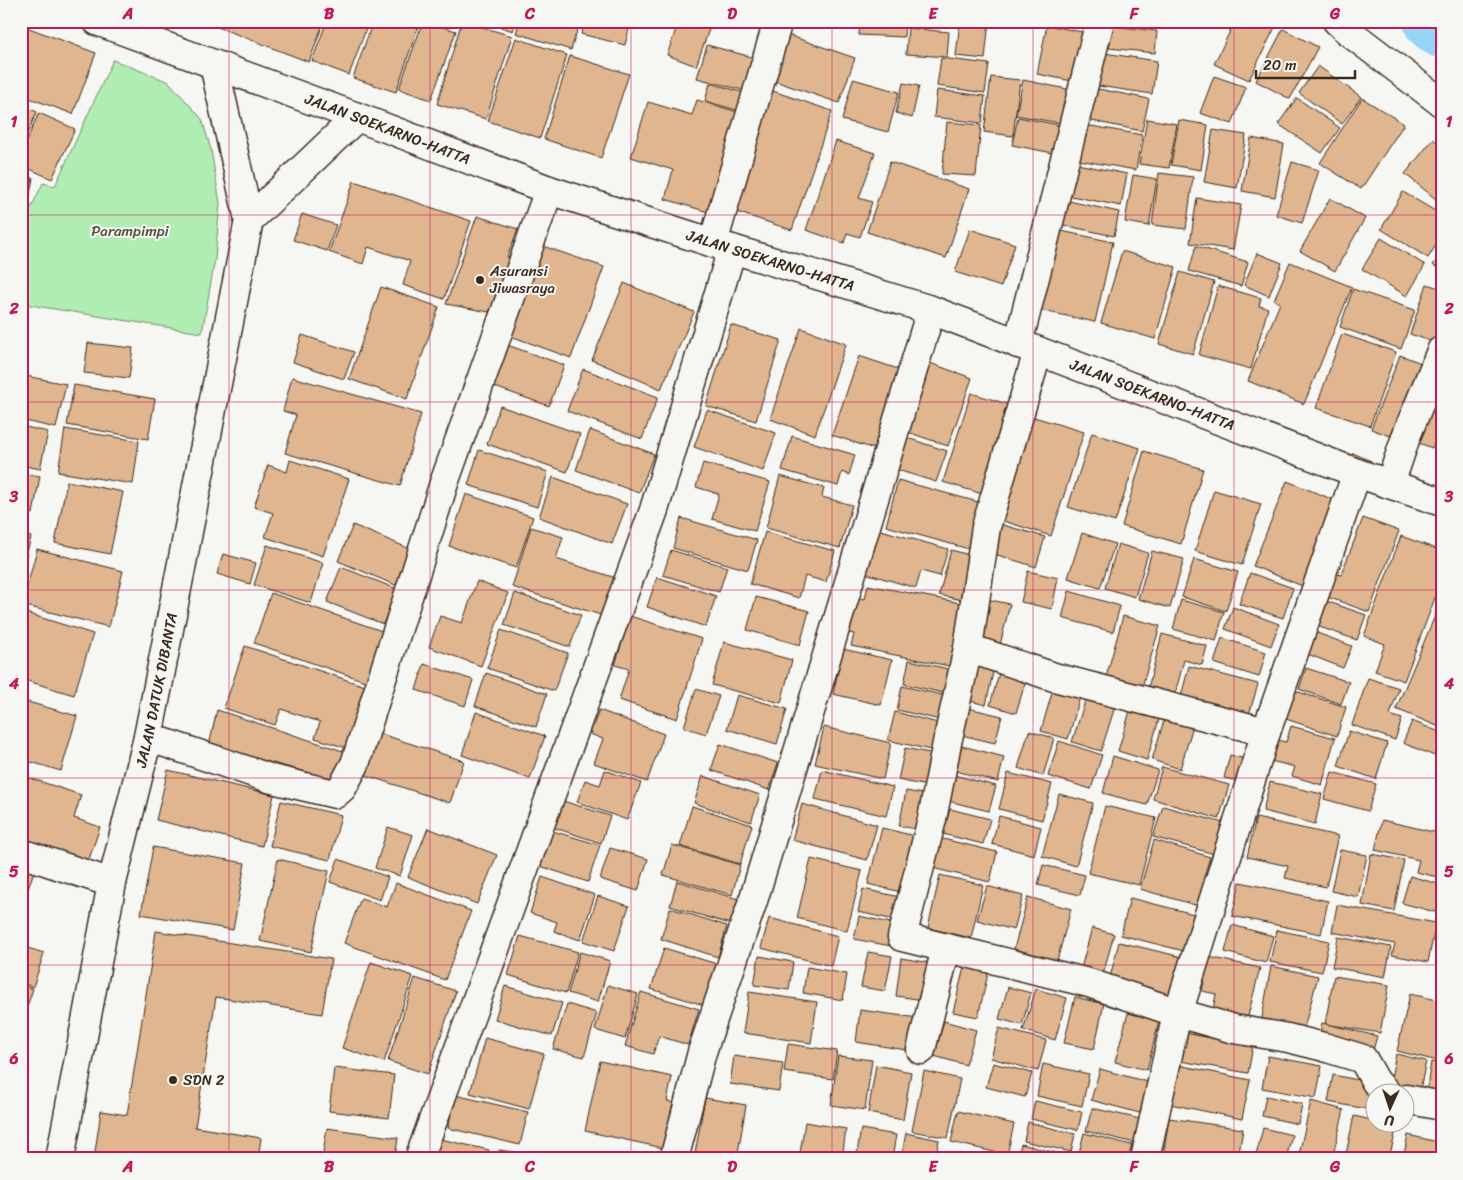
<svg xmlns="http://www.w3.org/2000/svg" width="1463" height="1180" font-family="Sriracha,sans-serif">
<rect width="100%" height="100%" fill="#f6f6f2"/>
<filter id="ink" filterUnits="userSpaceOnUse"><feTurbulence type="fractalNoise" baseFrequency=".02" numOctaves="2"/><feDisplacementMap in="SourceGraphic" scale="10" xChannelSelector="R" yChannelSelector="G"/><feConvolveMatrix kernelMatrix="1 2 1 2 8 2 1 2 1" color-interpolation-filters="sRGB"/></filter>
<g filter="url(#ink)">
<path fill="#b0edb2" stroke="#768c68" d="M113,60L169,82L202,119L211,150L220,203L215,259L202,333L30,305L21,296V229L43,183L55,186Z"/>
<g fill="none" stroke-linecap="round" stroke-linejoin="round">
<path stroke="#96d5f7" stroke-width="60" d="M1433,21L1442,28"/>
</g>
<g fill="#dfb68f" stroke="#3b2a1e">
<path d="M202,21H324L309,62Z"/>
<path d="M327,21H369L349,75L312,61Z"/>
<path d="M373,21H420L396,92L353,78Z"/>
<path d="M423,21L456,31L431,100L399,89Z"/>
<path d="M462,21L512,36L486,119L437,104Z"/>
<path d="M483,21H516L513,31Z"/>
<path d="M520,21H580L571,50L516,33Z"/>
<path d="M585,21H631L625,45L581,34Z"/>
<path d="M679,21H712L696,66L667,55Z"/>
<path d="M860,21H905L904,37L859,35Z"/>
<path d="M960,21H989L985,59L956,56Z"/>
<path d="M1052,21H1094L1093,29Z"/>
<path d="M1119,21H1165L1164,29L1118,24Z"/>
<path d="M1235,21H1272L1277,23L1249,80L1214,64Z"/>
<path d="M21,25L96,53L73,114L21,95Z"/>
<path d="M1047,25L1092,34L1082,83L1037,74Z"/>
<path d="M1112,26L1157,31L1155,53L1109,48Z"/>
<path d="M908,28L949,32L947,57L906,54Z"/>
<path d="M1283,29L1318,47L1290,99L1256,81Z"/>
<path d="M782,33L855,58L839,103L766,78Z"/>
<path d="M516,38L567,55L540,138L488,121Z"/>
<path d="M707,45L763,60L754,93L697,78Z"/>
<path d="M1097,52L1157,61L1152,94L1092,85Z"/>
<path d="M570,56L629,74L601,158L544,139Z"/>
<path d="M941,58L989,64L985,93L937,86Z"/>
<path d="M1318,66L1361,97L1342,124L1299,93Z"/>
<path d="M1214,76L1246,87L1232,124L1200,113Z"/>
<path d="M991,77L1020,80L1013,136L984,132Z"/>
<path d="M853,79L899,92L888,132L842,120Z"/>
<path d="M1023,80L1077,91L1070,125L1016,115Z"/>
<path d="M710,83L752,95L747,113L705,101Z"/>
<path d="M903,83L919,86L912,118L896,113Z"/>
<path d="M1088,87L1149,99L1142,131L1082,119Z"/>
<path d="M764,88L832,111L792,230L724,208Z"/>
<path d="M937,90L985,96L982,123L934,117Z"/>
<path d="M1297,98L1340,128L1322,153L1278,124Z"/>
<path d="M1362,98L1404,124L1361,189L1320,163Z"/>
<path d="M697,100L748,115L718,215L665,199L673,170L631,157L648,102L692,115Z"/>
<path d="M21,105L37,112L22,145L21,144Z"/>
<path d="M39,113L75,129L52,179L21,165V153Z"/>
<path d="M1018,117L1069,127L1063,155L1012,145Z"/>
<path d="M1147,119L1177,124L1169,168L1139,164Z"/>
<path d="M1179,120L1208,125L1201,170L1171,165Z"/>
<path d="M947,122L981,125L976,176L942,174Z"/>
<path d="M1080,124L1142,135L1136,170L1073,159Z"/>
<path d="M1213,130L1246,135L1237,188L1204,182Z"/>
<path d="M1251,138L1284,144L1275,197L1242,191Z"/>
<path d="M1433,139L1442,146V204L1405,174Z"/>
<path d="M836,141L875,153L859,198L872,202L860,237L847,233L844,243L806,230Z"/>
<path d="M890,162L969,189L946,258L867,232Z"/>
<path d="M1292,162L1319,170L1302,223L1276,215Z"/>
<path d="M1072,163L1127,174L1121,206L1066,195Z"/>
<path d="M1159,173L1193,177L1186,229L1152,225Z"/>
<path d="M21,175L33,178L27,210L21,209Z"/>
<path d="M1133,175L1157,179L1149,226L1125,222Z"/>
<path d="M354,181L471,221L444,299L403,285L410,261L368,247L363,264L329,252Z"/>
<path d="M1403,192L1442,215V235L1428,258L1381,229Z"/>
<path d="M1197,198L1241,205L1233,250L1190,243Z"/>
<path d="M1330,198L1365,218L1335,271L1300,251Z"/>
<path d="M1064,200L1119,212L1114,236L1058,224Z"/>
<path d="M302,214L336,225L327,251L293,240Z"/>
<path d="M477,216L518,229L507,257L517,255L489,312L446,304Z"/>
<path d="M970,229L1015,244L1001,287L955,272Z"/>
<path d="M1052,229L1113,242L1095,322L1034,309Z"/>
<path d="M1381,238L1425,265L1407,296L1362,269Z"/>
<path d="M540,245L604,267L571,358L508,335Z"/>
<path d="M1196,246L1248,262L1241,286L1189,271Z"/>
<path d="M1122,251L1176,267L1155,339L1101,323Z"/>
<path d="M1442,252V271L1433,265Z"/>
<path d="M1257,253L1282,263L1269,296L1244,285Z"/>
<path d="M1290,262L1352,287L1304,404L1248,381L1280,303L1274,300Z"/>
<path d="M1180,272L1214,282L1193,354L1159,344Z"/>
<path d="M624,283L694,312L661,389L592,360Z"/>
<path d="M1427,284L1442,289V345L1410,334Z"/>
<path d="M1218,286L1261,298L1259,306L1268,308L1251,369L1199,355Z"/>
<path d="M381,287L439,307L407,399L349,379Z"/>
<path d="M1353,289L1415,310L1401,349L1340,327Z"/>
<path d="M731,325L781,340L756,421L706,406Z"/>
<path d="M801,328L846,344L815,435L770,419Z"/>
<path d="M1342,334L1396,352L1370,426L1316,408Z"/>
<path d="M302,335L354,352L344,379L293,362Z"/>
<path d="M88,343L133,348L129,378L84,373Z"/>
<path d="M507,345L564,365L549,406L492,386Z"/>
<path d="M1400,355L1432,367L1404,441L1371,429Z"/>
<path d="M859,356L904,371L877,450L832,435Z"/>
<path d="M927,362L972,378L948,446L902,430Z"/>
<path d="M583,369L658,397L642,439L567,411Z"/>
<path d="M21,375L66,384L56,428L21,420Z"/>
<path d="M292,377L421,414L400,486L285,453L296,415L283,411Z"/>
<path d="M74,385L155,399L148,439L67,425Z"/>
<path d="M1427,385L1442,391V424L1432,448L1406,438Z"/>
<path d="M971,393L1017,407L989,496L943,482Z"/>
<path d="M500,406L580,434L567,472L487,444Z"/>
<path d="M707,410L776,433L763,471L694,447Z"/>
<path d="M1024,414L1084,432L1051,536L991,517Z"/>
<path d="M21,426L48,432L40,469L21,465Z"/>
<path d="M65,429L139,441L133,484L58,472Z"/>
<path d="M590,430L654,454L639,493L576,470Z"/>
<path d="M1092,433L1140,448L1115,522L1068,507Z"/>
<path d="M1442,435V454L1436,452Z"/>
<path d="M792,436L855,455L849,475L842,472L838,486L782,470Z"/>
<path d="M901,436L947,451L936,482L891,468Z"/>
<path d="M479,450L548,472L537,507L468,485Z"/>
<path d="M1144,451L1203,469L1181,544L1122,526Z"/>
<path d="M1353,453L1371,461L1365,473L1347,465Z"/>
<path d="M290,460L349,479L323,556L265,537L273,513L254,507L268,465L287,472Z"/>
<path d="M703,463L770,482L755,531L712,519L719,494L696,487Z"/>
<path d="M21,473L40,476L33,514L21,512Z"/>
<path d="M780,476L824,488L822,497L852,505L840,548L766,528Z"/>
<path d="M553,477L627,504L612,544L539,517Z"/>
<path d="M898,480L989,505L976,551L886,526Z"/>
<path d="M67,481L123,492L110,554L55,543Z"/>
<path d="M1287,481L1339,502L1305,587L1253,566Z"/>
<path d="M1214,490L1261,504L1242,565L1195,551Z"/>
<path d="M466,494L533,517L516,568L449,546Z"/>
<path d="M681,518L757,540L748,570L673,548Z"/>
<path d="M1363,518L1399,531L1369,612L1322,595L1331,572L1341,575Z"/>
<path d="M996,523L1045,537L1036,567L988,552Z"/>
<path d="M353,525L415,551L400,587L338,561Z"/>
<path d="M531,527L563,537L556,559L616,578L604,616L512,587Z"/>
<path d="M877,529L948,549L940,576L921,571L916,588L865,573Z"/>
<path d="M765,532L835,551L826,582L805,576L799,598L750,584Z"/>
<path d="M1082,533L1115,544L1100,588L1068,578Z"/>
<path d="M21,535L31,537L21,576Z"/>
<path d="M1401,536L1442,551V579L1404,681L1375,671L1385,644L1364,636Z"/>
<path d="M1118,544L1148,553L1135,597L1105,588Z"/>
<path d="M267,545L323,563L311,603L254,585Z"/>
<path d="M37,549L123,571L109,627L22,605Z"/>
<path d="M671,550L727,567L719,592L663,575Z"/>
<path d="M951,550L977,557L967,601L939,595Z"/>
<path d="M1152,551L1184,559L1170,608L1138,599Z"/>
<path d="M223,554L256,563L250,584L217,574Z"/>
<path d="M1194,559L1238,572L1226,611L1182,597Z"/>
<path d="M341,567L397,589L383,624L327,602Z"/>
<path d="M1028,571L1058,578L1052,609L1021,602Z"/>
<path d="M1250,573L1293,588L1283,618L1239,604Z"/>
<path d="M657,577L716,596L706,627L647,607Z"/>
<path d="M477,581L508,593L481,666L429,647L440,616L462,623Z"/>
<path d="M868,585L971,605L959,668L851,646L854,634L845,632L852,597L865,599Z"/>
<path d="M1069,591L1120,606L1113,632L1062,618Z"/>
<path d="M271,593L385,632L368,682L254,643Z"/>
<path d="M515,593L581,615L570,647L504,625Z"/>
<path d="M756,597L809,611L800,645L747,630Z"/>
<path d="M981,598L1010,604L999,649L971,642Z"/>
<path d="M1442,599V728L1396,709Z"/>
<path d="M1181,600L1224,612L1216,641L1173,629Z"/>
<path d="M1323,600L1366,615L1357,640L1314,625Z"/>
<path d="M1233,607L1279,624L1271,646L1225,629Z"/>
<path d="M23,612L93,634L74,695L21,679Z"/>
<path d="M630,616L702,639L677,719L619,700L629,669L615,665Z"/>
<path d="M1123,616L1160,626L1141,690L1105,681Z"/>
<path d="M501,630L568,653L554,691L487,668Z"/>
<path d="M1309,630L1352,646L1343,668L1300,651Z"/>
<path d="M1162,634L1207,646L1202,665L1184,660L1174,698L1147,692Z"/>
<path d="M1222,638L1266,652L1259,677L1214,663Z"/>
<path d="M724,642L792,660L781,703L712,685Z"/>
<path d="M245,646L377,690L356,751L315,738L320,722L281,709L275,725L224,708Z"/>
<path d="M843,649L892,660L881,705L833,694Z"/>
<path d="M969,652L996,658L986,705L958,698Z"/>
<path d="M909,660L957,671L952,695L904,684Z"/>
<path d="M1002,663L1029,670L1016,713L990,705Z"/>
<path d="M424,664L473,680L465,706L416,690Z"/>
<path d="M1189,666L1258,684L1248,718L1180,700Z"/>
<path d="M1306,668L1349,682L1341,704L1299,689Z"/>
<path d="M486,673L547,694L536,727L475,706Z"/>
<path d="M1368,678L1399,688L1390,715L1402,719L1395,740L1352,725Z"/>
<path d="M902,686L951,697L945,721L897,710Z"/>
<path d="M696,689L719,696L706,734L684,727Z"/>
<path d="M1053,689L1080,697L1068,739L1041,731Z"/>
<path d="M1292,690L1346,707L1337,736L1283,718Z"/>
<path d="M1088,692L1117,700L1101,751L1072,742Z"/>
<path d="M737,695L787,709L777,744L727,729Z"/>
<path d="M21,700L77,716L61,771L21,759Z"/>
<path d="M1133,701L1162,709L1147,760L1118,751Z"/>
<path d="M959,706L1002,716L995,743L953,733Z"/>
<path d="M1168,707L1196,716L1180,769L1152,760Z"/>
<path d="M217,710L346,752L332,779L209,746Z"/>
<path d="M599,710L664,734L647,782L594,763L603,739L590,734Z"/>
<path d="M476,712L545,736L530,779L462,755Z"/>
<path d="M895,712L946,725L939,752L888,740Z"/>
<path d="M1412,721L1442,733V759L1403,743Z"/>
<path d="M1291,726L1335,738L1322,785L1292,776L1295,767L1267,760L1273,739L1286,742Z"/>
<path d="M824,727L891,743L883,779L815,764Z"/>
<path d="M1029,731L1054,738L1043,776L1018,768Z"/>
<path d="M1349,731L1387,743L1376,779L1338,766Z"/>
<path d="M375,732L464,761L450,803L362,774Z"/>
<path d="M1059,741L1102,755L1091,789L1048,776Z"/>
<path d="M720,744L778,763L769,790L711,770Z"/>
<path d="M955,744L1004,757L998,782L948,769Z"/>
<path d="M905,748L939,755L932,787L898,780Z"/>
<path d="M1230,755L1249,760L1243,782L1224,778Z"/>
<path d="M1113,756L1158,770L1147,805L1103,793Z"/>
<path d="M1162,767L1229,785L1219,819L1153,799Z"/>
<path d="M168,770L274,795L262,846L156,820Z"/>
<path d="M605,770L641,783L627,820L577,802L585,780L600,785Z"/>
<path d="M822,770L893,787L886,816L815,799Z"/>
<path d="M1332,772L1376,784L1368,811L1324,799Z"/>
<path d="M946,773L996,786L989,811L940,799Z"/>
<path d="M1008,773L1052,784L1042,820L999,809Z"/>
<path d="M21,775L81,795L74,818L100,827L88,862L21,840Z"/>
<path d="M703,776L760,795L751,822L694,803Z"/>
<path d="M1270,782L1322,794L1315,824L1263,811Z"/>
<path d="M906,791L934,796L927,831L899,826Z"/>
<path d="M1059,794L1093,803L1076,866L1042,856Z"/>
<path d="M557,799L610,816L601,843L549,826Z"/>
<path d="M281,801L341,815L330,860L270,846Z"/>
<path d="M802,804L877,825L867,860L792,840Z"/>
<path d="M692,806L752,825L740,864L680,846Z"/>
<path d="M1105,806L1156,818L1139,885L1088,873Z"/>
<path d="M1163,806L1227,824L1218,855L1153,837Z"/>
<path d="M950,809L990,819L983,844L943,834Z"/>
<path d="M999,816L1041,827L1034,855L992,844Z"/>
<path d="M1256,818L1338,836L1326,887L1285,878L1288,866L1247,857Z"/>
<path d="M1382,820L1442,834V878L1416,872L1419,860L1375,850Z"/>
<path d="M388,827L413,835L400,876L375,868Z"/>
<path d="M428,828L497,855L477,904L408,877Z"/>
<path d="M882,828L919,837L905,893L868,884Z"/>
<path d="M549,830L600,845L588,882L537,865Z"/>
<path d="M939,838L997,852L990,882L932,868Z"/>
<path d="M1154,840L1210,857L1203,880L1209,882L1202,907L1140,889Z"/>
<path d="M672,845L740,865L732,895L663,875Z"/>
<path d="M153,847L245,863L233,930L141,914Z"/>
<path d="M610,848L648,859L638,891L600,879Z"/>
<path d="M1340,850L1367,855L1358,897L1331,891Z"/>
<path d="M1371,854L1404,860L1394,911L1362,905Z"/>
<path d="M278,859L329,871L311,952L260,941Z"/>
<path d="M338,859L388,877L380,900L330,882Z"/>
<path d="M811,859L862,871L847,931L797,918Z"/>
<path d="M21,864L35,868L21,910Z"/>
<path d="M1043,865L1085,875L1080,895L1038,885Z"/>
<path d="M940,875L983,885L971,938L928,928Z"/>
<path d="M1410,876L1442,885V914L1402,903Z"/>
<path d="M542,877L595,895L580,940L554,931L557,922L530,913Z"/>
<path d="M677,881L738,899L730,924L670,906Z"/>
<path d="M1240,882L1328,901L1321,934L1232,916Z"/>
<path d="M396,883L471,911L445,980L344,943L361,898L387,907Z"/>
<path d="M987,886L1023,896L1014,930L977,920Z"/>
<path d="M863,889L900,897L895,920L858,912Z"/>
<path d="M598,896L629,906L614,951L583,941Z"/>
<path d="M1028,897L1071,909L1055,968L1012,956Z"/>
<path d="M1130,898L1194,914L1184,951L1121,935Z"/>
<path d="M1337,905L1436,923L1428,962L1392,955L1395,944L1332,932Z"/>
<path d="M670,908L727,926L718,957L661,939Z"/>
<path d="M859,916L895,924L891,946L854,939Z"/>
<path d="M769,918L838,936L831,966L761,948Z"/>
<path d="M1232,925L1273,936L1266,963L1225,952Z"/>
<path d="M1092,928L1114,934L1102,978L1080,972Z"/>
<path d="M1277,930L1329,941L1322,972L1270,962Z"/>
<path d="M156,931L331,959L322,1014L216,997L195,1127L261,1138L258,1159H94L101,1111L127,1115Z"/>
<path d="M520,936L578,952L566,993L508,975Z"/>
<path d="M1338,937L1391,947L1385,977L1332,967Z"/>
<path d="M1119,942L1182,957L1171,1001L1108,985Z"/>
<path d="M21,946L44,953L33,987L21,983Z"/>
<path d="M664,948L717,964L704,1005L651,989Z"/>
<path d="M580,952L610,961L598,1002L568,993Z"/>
<path d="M868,952L892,956L885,991L861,987Z"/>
<path d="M759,956L793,962L789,990L754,985Z"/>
<path d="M1209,957L1260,968L1245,1028L1211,1020L1216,994L1202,991Z"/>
<path d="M901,958L937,964L931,1001L896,996Z"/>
<path d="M371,962L413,976L384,1062L342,1048Z"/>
<path d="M965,963L989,969L978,1017L953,1012Z"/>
<path d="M1271,966L1318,976L1302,1036L1260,1029Z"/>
<path d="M807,967L847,974L843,1000L803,993Z"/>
<path d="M1334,976L1389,985L1380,1033L1325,1024Z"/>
<path d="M415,978L456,991L428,1074L388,1061Z"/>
<path d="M21,985L33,989L21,1024Z"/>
<path d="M608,985L638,994L625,1039L595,1030Z"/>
<path d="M505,986L562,1003L552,1036L495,1019Z"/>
<path d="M1008,987L1031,993L1022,1025L999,1019Z"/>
<path d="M1036,989L1067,998L1055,1040L1023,1030Z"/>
<path d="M641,992L699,1009L688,1045L659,1036L653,1054L625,1046Z"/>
<path d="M749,992L817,1002L811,1043L743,1033Z"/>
<path d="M1410,994L1442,1001V1062L1397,1051Z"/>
<path d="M1075,997L1104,1004L1094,1049L1064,1043Z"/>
<path d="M567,1004L597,1013L584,1057L553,1049Z"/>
<path d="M860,1010L918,1018L913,1051L856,1042Z"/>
<path d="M1128,1013L1159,1021L1147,1070L1115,1062Z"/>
<path d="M944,1021L976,1030L966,1065L934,1056Z"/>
<path d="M1322,1023L1377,1036L1372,1054L1318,1041Z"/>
<path d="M999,1028L1046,1040L1038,1071L991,1058Z"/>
<path d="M1185,1033L1253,1046L1248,1073L1180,1061Z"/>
<path d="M485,1038L544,1054L529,1109L470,1093Z"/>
<path d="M788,1044L837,1051L833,1079L784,1072Z"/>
<path d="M1396,1054L1426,1061L1418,1099L1388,1092Z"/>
<path d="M734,1056L783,1063L779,1091L730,1084Z"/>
<path d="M838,1056L872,1060L865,1110L831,1105Z"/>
<path d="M1268,1056L1322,1066L1316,1098L1262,1088Z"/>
<path d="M600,1061L672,1077L667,1101L673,1103L663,1148L585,1131Z"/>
<path d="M1431,1062L1442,1064V1102L1425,1099Z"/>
<path d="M993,1063L1032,1073L1025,1097L986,1087Z"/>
<path d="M1043,1064L1089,1074L1082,1106L1037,1096Z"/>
<path d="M876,1065L911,1072L903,1120L868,1113Z"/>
<path d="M1178,1065L1250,1080L1242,1119L1170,1104Z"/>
<path d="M334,1068L394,1075L389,1118L329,1111Z"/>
<path d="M1100,1069L1155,1084L1147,1115L1091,1100Z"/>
<path d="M924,1071L960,1079L948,1138L912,1131Z"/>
<path d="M1333,1075L1373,1083L1367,1109L1328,1102Z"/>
<path d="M455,1095L528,1112L520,1145L448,1128Z"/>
<path d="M1266,1096L1302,1104L1298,1124L1262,1116Z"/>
<path d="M705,1098L746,1105L737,1159H694Z"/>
<path d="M1035,1101L1082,1112L1078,1130L1031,1119Z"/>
<path d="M1311,1101L1344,1110L1332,1159H1298Z"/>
<path d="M1092,1108L1140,1119L1135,1143L1086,1131Z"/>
<path d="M958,1111L1014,1124L1007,1155L951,1142Z"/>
<path d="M1354,1116L1376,1121V1122L1397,1126L1389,1159H1345Z"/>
<path d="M1169,1118L1243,1129L1238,1159H1182L1163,1156Z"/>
<path d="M805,1122L846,1129L842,1159H799Z"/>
<path d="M1028,1122L1075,1134L1071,1152L1024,1141Z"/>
<path d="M327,1128L398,1138L395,1159H322Z"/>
<path d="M1263,1128L1292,1135L1286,1159H1255Z"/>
<path d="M861,1129L896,1135L892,1159H856Z"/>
<path d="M906,1133L939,1140L935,1159H901Z"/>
<path d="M1084,1133L1132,1145L1128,1159H1086L1078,1157Z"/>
<path d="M1408,1135L1442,1143V1159H1403Z"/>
<path d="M436,1138L489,1150L487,1159H432Z"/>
<path d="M1021,1144L1069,1156L1068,1159H1017Z"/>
<path d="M499,1150L536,1155V1159H498Z"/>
<path d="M944,1151L977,1158V1159H943Z"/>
<path d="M587,1153L617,1159H586Z"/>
</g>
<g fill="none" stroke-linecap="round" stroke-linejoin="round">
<g stroke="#3b2a1e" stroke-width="31">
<g id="minor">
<path d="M1337,21L1349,32L1442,103"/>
<path d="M713,243L778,21"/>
<path d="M1018,344L1100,21"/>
<path d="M1038,351L986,527L968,648L1054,677L1266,732"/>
<path d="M1390,484L1407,434L1441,351"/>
<path d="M968,648L947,743L932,819L902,937L1089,983L1178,1013L1234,1029L1288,1038L1324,1047L1363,1059L1376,1082L1386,1092"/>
<path d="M148,737L272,779L335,794L342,788L355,764L444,483L549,190"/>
<path d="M21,853L112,883"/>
<path d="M921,1050L946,948"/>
<path d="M1406,1099L1442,1106"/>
<path d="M419,1159L654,510L732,249"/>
<path d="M674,1159L702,1052L753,901L931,310"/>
<path d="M1145,1159L1175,1023L1266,732L1357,473"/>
</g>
</g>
<g stroke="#3b2a1e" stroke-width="31">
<g id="secondary">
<path d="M214,65L249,220"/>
<path id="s1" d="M60,1159L112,883L148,737L249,220L357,117"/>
</g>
</g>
<g stroke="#3b2a1e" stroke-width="31">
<g id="trunk">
<path id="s2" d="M97,21L357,117L549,190L732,249L931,310L1357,473L1442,502"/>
</g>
</g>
<use href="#minor" stroke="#f6f6f2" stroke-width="28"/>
<use href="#secondary" stroke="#f6f6f2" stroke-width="28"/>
<use href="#trunk" stroke="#f6f6f2" stroke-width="28"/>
</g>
</g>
<path fill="none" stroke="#c2185b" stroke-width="1" stroke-opacity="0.55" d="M229,21V1159M430,21V1159M631,21V1159M832,21V1159M1033,21V1159M1234,21V1159M21,215H1442M21,402H1442M21,590H1442M21,778H1442M21,965H1442"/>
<g fill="#3b2a1e" stroke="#f6f6f2" stroke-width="2">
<circle cx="480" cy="280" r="5"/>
<circle cx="173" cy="1080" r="5"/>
</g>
<g text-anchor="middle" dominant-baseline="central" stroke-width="4" stroke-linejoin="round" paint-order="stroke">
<g font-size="15" fill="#3b2a1e" stroke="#f6f6f2">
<text stroke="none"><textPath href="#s2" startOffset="310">JALAN SOEKARNO-HATTA</textPath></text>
<text stroke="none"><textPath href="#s2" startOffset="715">JALAN SOEKARNO-HATTA</textPath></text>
<text stroke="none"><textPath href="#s2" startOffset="1120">JALAN SOEKARNO-HATTA</textPath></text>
<text stroke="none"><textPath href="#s1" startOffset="479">JALAN DATUK DIBANTA</textPath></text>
</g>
<g font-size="15" fill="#52513c" stroke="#f6f6f2">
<text x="130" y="231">Parampimpi</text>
</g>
<g font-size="15" fill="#3b2a1e" stroke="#f6f6f2" text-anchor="start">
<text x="490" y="271">Asuransi<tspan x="490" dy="17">Jiwasraya</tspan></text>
<text x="183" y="1080">SDN 2</text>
</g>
</g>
<rect width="1463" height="1180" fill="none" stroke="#f6f6f2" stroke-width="55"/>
<g transform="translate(1390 1108) rotate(183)"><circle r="24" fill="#f6f6f2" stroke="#aba49d"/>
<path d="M0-4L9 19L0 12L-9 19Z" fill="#3b2a1e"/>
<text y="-8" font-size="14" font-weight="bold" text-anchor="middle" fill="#3b2a1e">U</text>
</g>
<path d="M1256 70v8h99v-8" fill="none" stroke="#3b2a1e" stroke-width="2.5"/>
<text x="1263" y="70" font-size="15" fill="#3b2a1e" stroke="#f6f6f2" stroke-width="4" paint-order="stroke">20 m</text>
<rect x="28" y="28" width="1408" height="1124" fill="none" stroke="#c2185b" stroke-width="2"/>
<g font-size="16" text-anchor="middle" font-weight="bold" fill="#c2185b">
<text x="128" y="19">A</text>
<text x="329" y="19">B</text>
<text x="530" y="19">C</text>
<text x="732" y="19">D</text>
<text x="933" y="19">E</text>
<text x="1134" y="19">F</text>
<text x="1335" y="19">G</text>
<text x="14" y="127">1</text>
<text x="1449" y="127">1</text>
<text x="14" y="314">2</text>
<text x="1449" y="314">2</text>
<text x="14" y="502">3</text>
<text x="1449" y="502">3</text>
<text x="14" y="689">4</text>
<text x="1449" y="689">4</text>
<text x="14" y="877">5</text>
<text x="1449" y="877">5</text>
<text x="14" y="1064">6</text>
<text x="1449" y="1064">6</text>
<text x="128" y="1172">A</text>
<text x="329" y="1172">B</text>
<text x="530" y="1172">C</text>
<text x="732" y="1172">D</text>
<text x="933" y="1172">E</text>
<text x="1134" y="1172">F</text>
<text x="1335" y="1172">G</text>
</g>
</svg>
